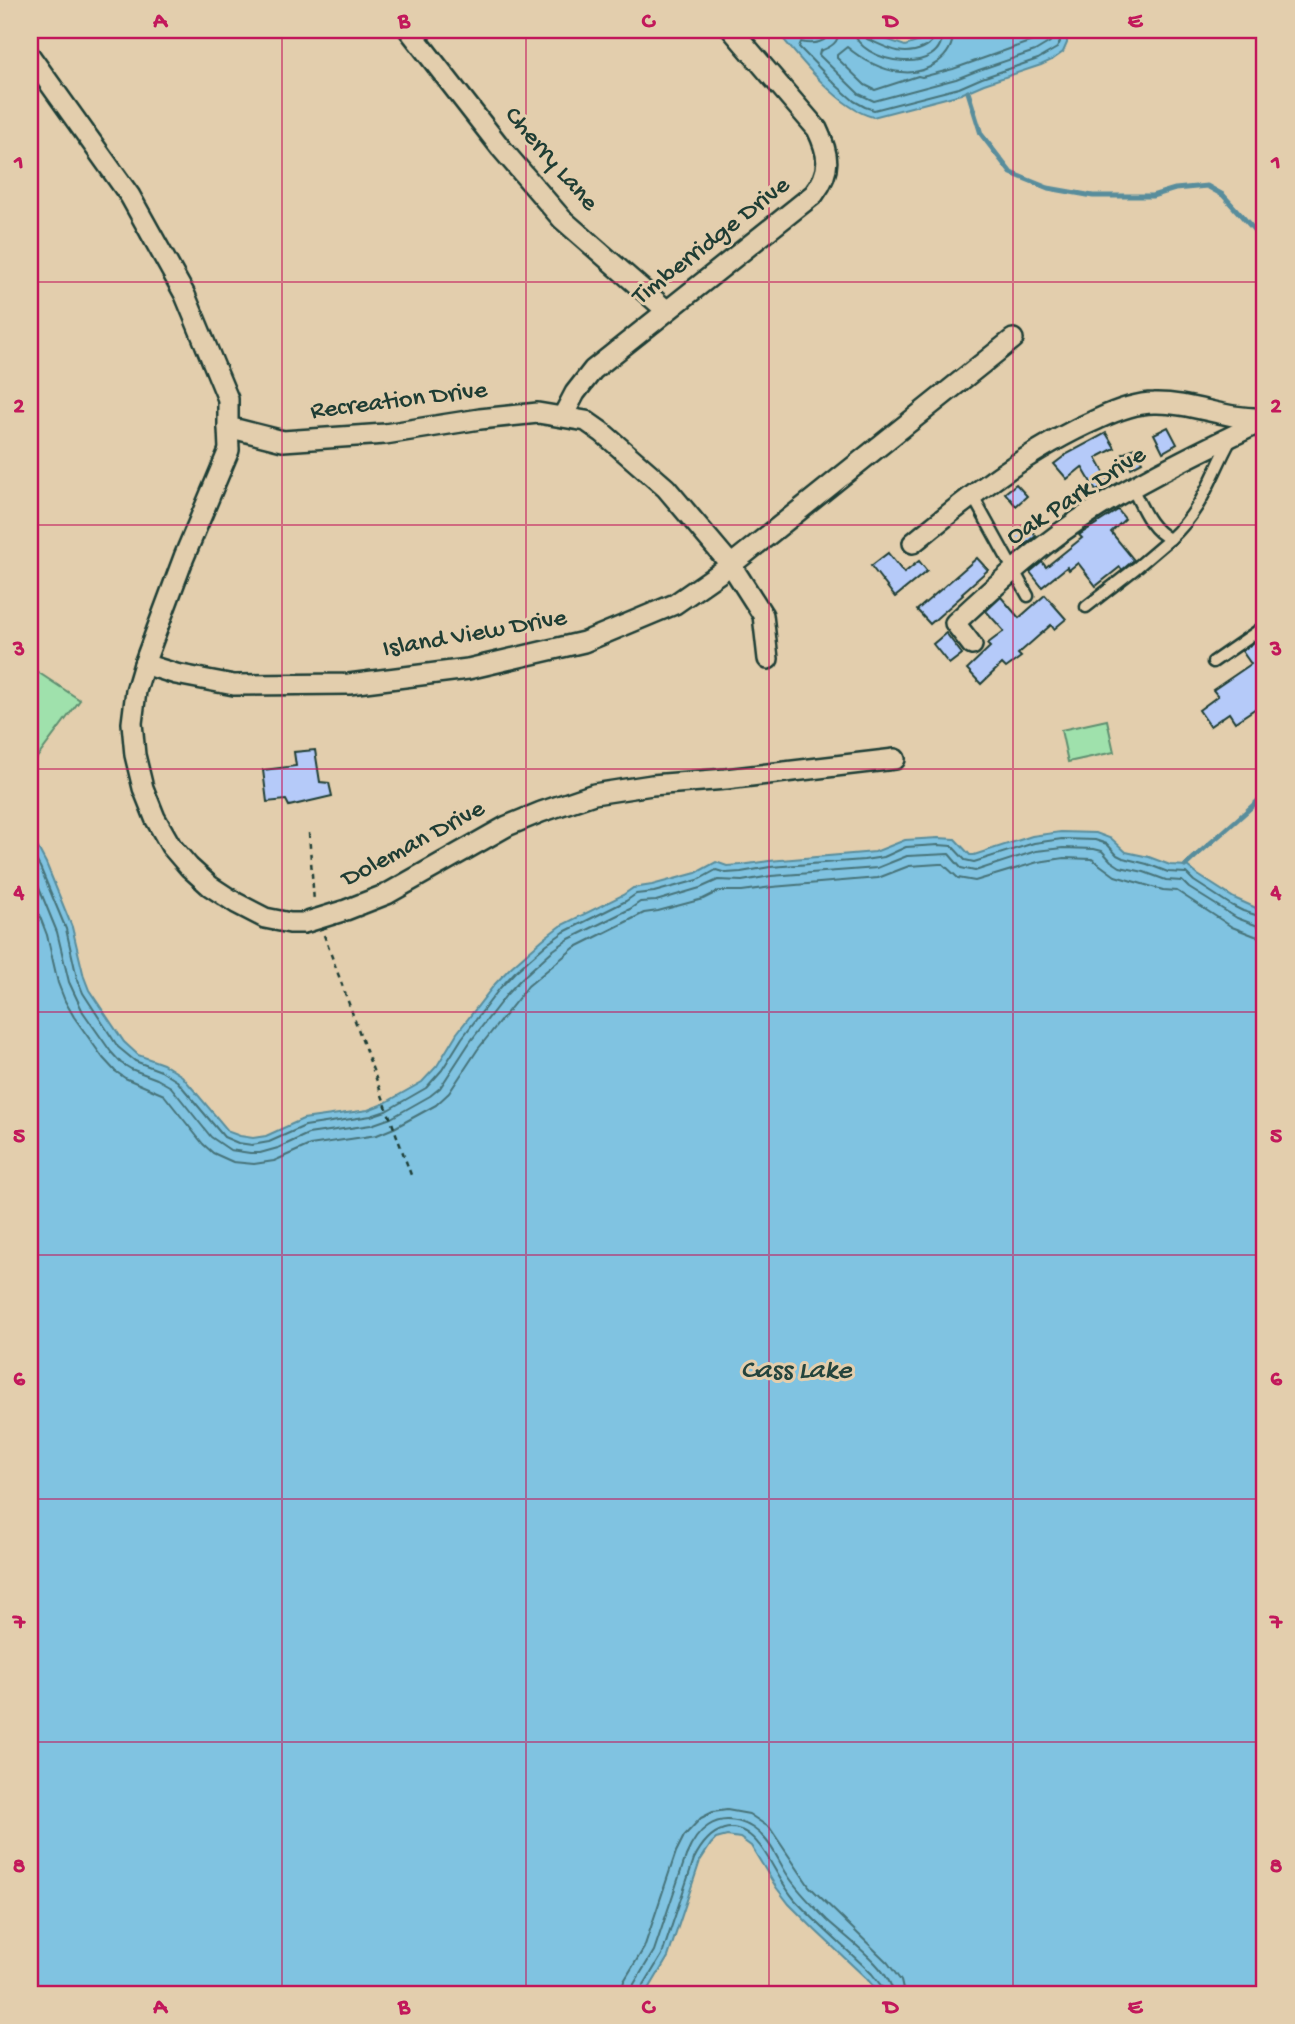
<svg xmlns="http://www.w3.org/2000/svg" width="1295" height="2024" font-family="'Gochi Hand',sans-serif">
<rect width="100%" height="100%" fill="#e3cead"/>
<filter id="ink" filterUnits="userSpaceOnUse"><feTurbulence type="fractalNoise" baseFrequency=".0143" numOctaves="2"/><feDisplacementMap in="SourceGraphic" scale="14" xChannelSelector="R" yChannelSelector="G"/><feConvolveMatrix kernelMatrix="1 2 1 2 8 2 1 2 1" color-interpolation-filters="sRGB"/></filter>
<g filter="url(#ink)">
<g fill="#9fe1ac" stroke="#5f8f70" stroke-width="2">
<path d="M30,667L80,700L30,767Z"/>
<path d="M1107,720L1114,752L1068,762L1061,730Z"/>
</g>
<g fill="#80c3e1" stroke="#598d9c" stroke-width="2">
<path d="M776,30H801L809,37L832,30H861L905,46L926,39V30H1067V43L1063,52L1052,60L1041,65L984,84L961,94L873,117C839,109 798,57 776,30Z"/>
<path d="M1061,832L1096,833L1112,839L1126,852L1149,857L1170,865L1187,866L1198,875L1234,898L1265,912V1994H880L867,1979L815,1930L789,1904L776,1887L751,1846L740,1838L727,1836L716,1839L711,1844L700,1861L668,1957L646,1994H30V833L46,863L72,927L84,977L89,990L124,1042L138,1055L163,1064L182,1076L229,1132L240,1136L253,1138L266,1136L303,1119L368,1110L383,1104L422,1082L437,1066L457,1033L495,984L510,968L543,939L560,926L623,895L633,888L652,885L696,873L716,862L727,866L741,865L769,861L875,852L905,840L938,838L955,839L970,855H974L1032,836Z"/>
</g>
<g fill="none" stroke-linecap="round" stroke-linejoin="round">
<g stroke="#467379" stroke-width="2">
<path d="M830,30C829,43 812,45 801,42L799,47L837,86L854,101L865,107L874,110L959,88L982,78L1038,59L1057,48L1060,42V30"/>
<path d="M839,30C839,43 831,47 820,51L819,55L859,94L874,101L956,79L979,70L1035,51L1050,42L1051,30"/>
<path d="M854,30C856,63 947,79 942,30"/>
<path d="M863,30L864,35L867,39C886,47 902,58 923,48C932,44 934,39 933,30"/>
<path d="M953,30C955,58 926,75 901,72C883,71 861,59 847,47L837,55V58L865,85L875,90L918,76L922,77L953,69L1032,41L1040,37L1041,30"/>
<path d="M30,850L40,867L66,929L77,978L83,993L118,1047L135,1061L161,1071L177,1081L224,1137L238,1143L252,1145L269,1142L305,1126L371,1116L386,1111L426,1088L442,1070L462,1038L500,988L515,972L547,944L564,932L626,901L636,894L654,892L698,880L716,870L726,873L741,872L770,867L864,860L884,857L906,847L938,845L952,846L965,860L974,862L1034,843L1062,839L1095,840L1107,844L1117,855L1123,858L1147,864L1168,872L1186,873L1194,881L1231,905L1243,911L1265,918"/>
<path d="M30,866L57,932L69,982L83,1012L111,1052L121,1063L131,1069L157,1079L171,1087L211,1137L230,1150L250,1153H260L278,1148L308,1134L371,1125L391,1118L430,1096L440,1088L470,1042L507,994L521,979L552,951L569,939L630,909L640,902L656,901L700,888L718,880L742,881L771,876L877,868L907,856L949,854L961,868L975,871L1036,851L1063,848L1094,849L1102,851L1111,861L1120,867L1144,872L1166,880L1182,881L1189,888L1237,918L1258,926L1265,927"/>
<path d="M30,891L47,935L58,983L65,1001L74,1017L103,1058L115,1071L125,1078L164,1095L203,1144L213,1153L233,1162L254,1164L274,1161L310,1145L377,1135L394,1128L436,1105L449,1093L478,1049L528,986L574,948L644,913L658,911L703,899L719,891H742L772,887L878,878L909,866L939,864H943L958,878L975,881L1038,862L1064,858L1092,859L1115,876L1163,890L1177,891L1232,927L1255,936L1265,937"/>
<path d="M621,1994L624,1981L644,1948L676,1852L684,1836L701,1818L713,1812L727,1810L749,1814L770,1828L809,1886L888,1963L901,1981L904,1994"/>
<path d="M632,1994L634,1984L654,1951L686,1856C691,1844 697,1833 708,1826C727,1813 752,1823 765,1839C776,1851 781,1867 791,1880C801,1894 814,1907 827,1920C844,1936 892,1970 893,1994"/>
<path d="M641,1994L642,1988L662,1955L694,1859C709,1829 735,1814 760,1846C773,1863 780,1882 795,1900C819,1926 847,1949 872,1974L883,1988L884,1994"/>
</g>
<g stroke="#598d9c" stroke-width="5">
<path d="M968,92L981,134L1011,173L1048,188L1093,196H1152L1175,189L1207,186L1223,195L1265,242"/>
<path d="M1185,866C1211,841 1240,819 1265,794"/>
</g>
</g>
<g fill="#b5caf9" stroke="#1f3d34" stroke-width="2">
<path d="M1168,427L1177,444L1163,452L1154,434Z"/>
<path d="M1106,433L1115,448L1096,458L1110,483L1096,491L1082,467L1067,479L1054,464L1067,454Z"/>
<path d="M1134,448L1142,462L1131,468L1123,454Z"/>
<path d="M1016,484L1027,496L1016,506L1005,493Z"/>
<path d="M1118,510L1125,519L1111,532L1134,560L1122,570L1120,567L1096,586L1078,563L1069,570L1067,567L1042,587L1030,572L1042,562L1046,567L1082,538L1079,535Z"/>
<path d="M1027,524L1036,536L1022,547L1012,534Z"/>
<path d="M888,553L904,573L919,561L927,571L895,597L871,566Z"/>
<path d="M977,558L988,570L962,593L963,595L930,624L917,610Z"/>
<path d="M1045,595L1066,619L1054,629L1051,625L1018,654L1021,657L1006,668L1002,664L981,684L967,669L990,647L987,644L1004,631L986,611L1001,597L1019,618Z"/>
<path d="M946,633L962,654L949,664L933,644Z"/>
<path d="M1259,639L1265,648V702L1235,722L1229,713L1210,726L1199,710L1218,696L1213,690L1251,664L1242,651Z"/>
<path d="M315,750L320,782L329,783L332,796L289,806L286,800L267,802L263,770L296,766L294,752Z"/>
</g>
<g fill="none" stroke-linecap="round" stroke-linejoin="round">
<g stroke="#1f3d34" stroke-width="15">
<g id="service">
<path d="M1132,488C1142,507 1150,530 1170,539C1203,509 1210,478 1230,441"/>
<path d="M972,495L1028,596"/>
<path d="M1086,607L1136,568L1170,539"/>
<path d="M1213,662L1265,626"/>
</g>
</g>
<g stroke="#1f3d34" stroke-width="24">
<g id="minor">
<path d="M409,30L501,148L562,219L666,310"/>
<path d="M30,56L130,196L185,295L228,399V427L283,441L385,434L480,419L538,413L586,421L603,433L666,488L731,565L763,615L768,659"/>
<path d="M563,416L575,393L593,370L814,194C832,170 829,154 817,129L732,30"/>
<path d="M228,427L229,450L184,557L144,664L136,691L132,723L135,755L143,788L155,818L171,846L189,867L210,886L236,903L265,918L290,923H304L346,910L387,894L507,826L541,812L594,794L652,785L726,779L895,759"/>
<path d="M913,543C970,496 1029,449 1098,419C1115,411 1135,403 1154,403C1192,402 1226,420 1264,418"/>
<path d="M972,645L955,623C1000,581 1047,539 1100,506C1153,474 1209,447 1265,420"/>
<path d="M144,664L176,674L234,685L349,684L468,669L584,642L675,604L731,565L1013,339"/>
</g>
</g>
<g stroke="#1f3d34" stroke-width="2.5" stroke-dasharray="5 5" stroke-linecap="butt">
<path d="M309,833L314,902"/>
<path d="M324,935L411,1175"/>
</g>
<use href="#service" stroke="#e3cead" stroke-width="10"/>
<use href="#minor" stroke="#e3cead" stroke-width="19"/>
</g>
</g>
<path fill="none" stroke="#c2185b" stroke-width="2" stroke-opacity="0.55" d="M282,30V1994M526,30V1994M769,30V1994M1013,30V1994M30,282H1265M30,525H1265M30,769H1265M30,1012H1265M30,1255H1265M30,1499H1265M30,1742H1265"/>
<g text-anchor="middle" dominant-baseline="central" stroke-width="6" stroke-linejoin="round" paint-order="stroke">
<g font-size="26" fill="#1f3d34" stroke="#e3cead">
<text transform="translate(550 160) rotate(49)">Cherry Lane</text>
<text transform="translate(712 242) rotate(-38)">Timberridge Drive</text>
<text transform="translate(399 402) rotate(-7)">Recreation Drive</text>
<text transform="translate(1077 497) rotate(-33)">Oak Park Drive</text>
<text transform="translate(475 635) rotate(-10)">Island View Drive</text>
<text transform="translate(414 845) rotate(-28)">Doleman Drive</text>
</g>
<g font-size="28" font-style="italic" fill="#24443d" stroke="#e3cead">
<text x="796" y="1371">Cass Lake</text>
</g>
</g>
<rect width="1295" height="2024" fill="none" stroke="#e3cead" stroke-width="77"/>
<rect x="38" y="38" width="1218" height="1948" fill="none" stroke="#c2185b" stroke-width="2.5"/>
<g font-size="23" text-anchor="middle" font-weight="bold" fill="#c2185b">
<text x="160" y="27">A</text>
<text x="404" y="27">B</text>
<text x="648" y="27">C</text>
<text x="891" y="27">D</text>
<text x="1135" y="27">E</text>
<text x="19" y="168">1</text>
<text x="1276" y="168">1</text>
<text x="19" y="412">2</text>
<text x="1276" y="412">2</text>
<text x="19" y="655">3</text>
<text x="1276" y="655">3</text>
<text x="19" y="898">4</text>
<text x="1276" y="898">4</text>
<text x="19" y="1142">5</text>
<text x="1276" y="1142">5</text>
<text x="19" y="1385">6</text>
<text x="1276" y="1385">6</text>
<text x="19" y="1628">7</text>
<text x="1276" y="1628">7</text>
<text x="19" y="1872">8</text>
<text x="1276" y="1872">8</text>
<text x="160" y="2013">A</text>
<text x="404" y="2013">B</text>
<text x="648" y="2013">C</text>
<text x="891" y="2013">D</text>
<text x="1135" y="2013">E</text>
</g>
</svg>
